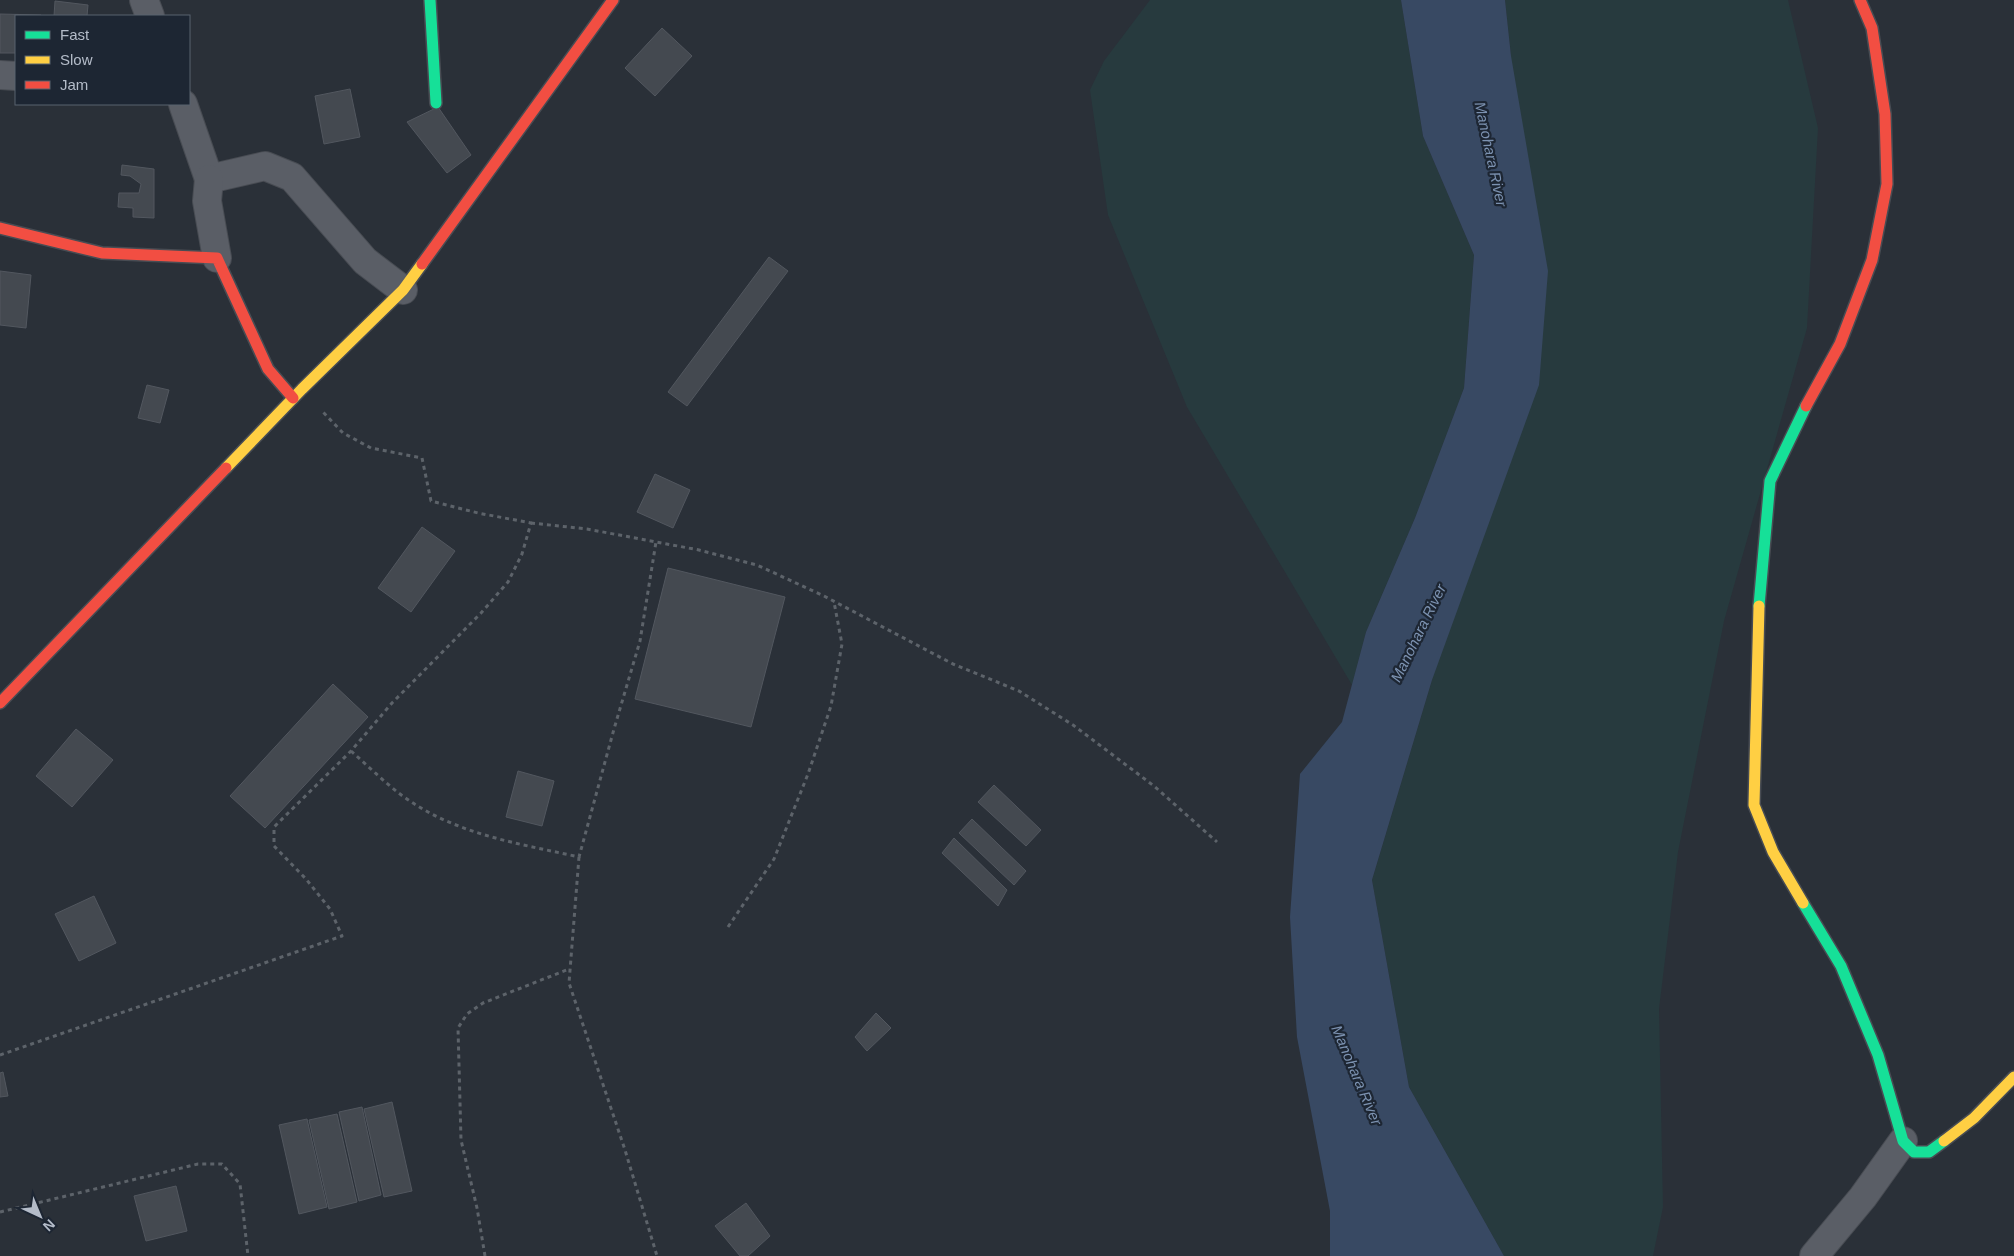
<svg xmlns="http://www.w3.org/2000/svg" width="2014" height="1256" font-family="Arial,sans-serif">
<rect width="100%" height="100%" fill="#2a3038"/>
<g fill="#273a3e">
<path d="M1150,0H1401L1423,136L1474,255L1464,388L1415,518L1366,632L1352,685L1187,407L1108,215L1090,90L1104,61Z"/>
<path d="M1505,0H1788L1818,128L1807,328L1724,621L1678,852L1659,1009L1663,1207L1653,1256H1504L1409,1087L1372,880L1432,680L1511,56Z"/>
</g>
<path fill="#384963" d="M1401,0H1505L1511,56L1548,271L1539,385L1432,680L1372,880L1409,1087L1504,1256H1330V1211L1297,1037L1290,917L1300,774L1342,722L1366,632L1415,518L1464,388L1474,255L1423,136Z"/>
<g fill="#444950" stroke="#52575f">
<path d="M55,1L88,5L87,16H54Z"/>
<path d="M0,14L41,15V16H16V53H0Z"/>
<path d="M662,28L692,56L655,96L625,68Z"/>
<path d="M350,89L360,137L324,144L315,96Z"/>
<path d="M438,107L471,155L447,173L407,122Z"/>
<path d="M122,165L154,169V218L133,217V208L118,207L119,193H139L141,184L130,176L121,175Z"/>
<path d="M769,257L788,271L687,406L668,392Z"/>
<path d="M0,271L31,275L26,328L0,325Z"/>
<path d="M147,385L169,390L160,423L138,418Z"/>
<path d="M655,474L690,490L673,528L637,512Z"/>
<path d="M422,527L455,551L411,612L378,588Z"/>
<path d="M668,568L785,597L751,727L635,699Z"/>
<path d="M333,684L368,717L265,828L230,796Z"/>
<path d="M76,729L113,760L72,807L36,776Z"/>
<path d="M518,771L554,781L542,826L506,817Z"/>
<path d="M994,785L1041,830L1026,846L978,802Z"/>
<path d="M972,819L1026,871L1014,885L959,833Z"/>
<path d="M954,838L1007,890L998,906L942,853Z"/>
<path d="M94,896L116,943L79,961L55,914Z"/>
<path d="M876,1013L891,1028L867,1051L855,1037Z"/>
<path d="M3,1072L8,1096L0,1097V1073Z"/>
<path d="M392,1102L412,1191L384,1197L364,1109Z"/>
<path d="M362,1107L381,1195L359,1201L339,1112Z"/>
<path d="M337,1114L357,1202L329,1209L309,1120Z"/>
<path d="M307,1119L327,1207L299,1214L279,1125Z"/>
<path d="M176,1186L187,1231L146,1241L134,1196Z"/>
<path d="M746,1203L770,1236L748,1256H740L715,1226Z"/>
</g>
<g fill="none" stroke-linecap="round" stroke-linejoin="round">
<g stroke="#484c53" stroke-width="30">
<g id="street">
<path d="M144,0L150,16"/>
<path d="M0,75L16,76"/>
<path d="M183,104L209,179L265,166L292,177L365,261L403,290"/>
<path d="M209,179L207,201L217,258"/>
<path d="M1814,1256L1863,1197L1903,1141"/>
</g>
</g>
<g stroke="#484c53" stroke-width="14">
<g id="fast">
<path d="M430,0L436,103"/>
<path d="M1759,606L1770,481L1806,406"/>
<path d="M1803,903L1841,966L1878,1055L1903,1141L1914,1152H1929L1944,1141"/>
</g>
</g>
<g stroke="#484c53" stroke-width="14">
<g id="slow">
<path d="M226,468L302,389L403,290L422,264"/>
<path d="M1759,606L1754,805L1773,852L1803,903"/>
<path d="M1944,1141L1974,1118L2014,1077"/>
</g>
</g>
<g stroke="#484c53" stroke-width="14">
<g id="jam">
<path d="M0,228L102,253L217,258L268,369L293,398"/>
<path d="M422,264L613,0"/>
<path d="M1806,406L1840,344L1872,260L1887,184L1885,114L1872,28L1860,0"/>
<path d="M0,703L226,468"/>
</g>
</g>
<g stroke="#5d636a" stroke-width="3" stroke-dasharray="4 4" stroke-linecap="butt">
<path d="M531,523L587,529L699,550L757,565L824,596L953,664L1019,691L1073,725L1154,786L1217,842"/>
<path d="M351,751C367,765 383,781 400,794C453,834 516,843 579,857L614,729L640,641L656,542"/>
<path d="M579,857L569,983L625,1150L657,1256"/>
<path d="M728,927L774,859L808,774L831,706L842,644L834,602"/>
<path d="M0,1055L342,936L330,909L306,879L274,846V827L351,751L392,703L481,613L508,582L522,554L531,523L478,513L431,501L422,458L371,448L343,433L322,411"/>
<path d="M0,1212L198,1164H222L240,1184L248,1256"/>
<path d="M485,1256L477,1208L461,1140L458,1028L467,1014L483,1003L569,969"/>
</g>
<use href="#street" stroke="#5a5e66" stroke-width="28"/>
<use href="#fast" stroke="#16e098" stroke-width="11"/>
<use href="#slow" stroke="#ffcf43" stroke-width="11"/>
<use href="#jam" stroke="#f24e42" stroke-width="11"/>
</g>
<g text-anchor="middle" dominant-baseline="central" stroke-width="4.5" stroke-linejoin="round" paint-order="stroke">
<g font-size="15" font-style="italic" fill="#7c92b1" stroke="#1d2633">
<text transform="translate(1491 154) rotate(78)">Manohara River</text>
<text transform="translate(1418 633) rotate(-64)">Manohara River</text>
<text transform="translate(1357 1075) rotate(67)">Manohara River</text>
</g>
</g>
<rect x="15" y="15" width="175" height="90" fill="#1d2633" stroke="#59626f"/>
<rect x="25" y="31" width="25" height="8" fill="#16e098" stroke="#59626f"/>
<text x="60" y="40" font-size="15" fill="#b4bcc9">Fast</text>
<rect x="25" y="56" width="25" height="8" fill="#ffcf43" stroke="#59626f"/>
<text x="60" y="65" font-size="15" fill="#b4bcc9">Slow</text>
<rect x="25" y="81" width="25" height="8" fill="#f24e42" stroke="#59626f"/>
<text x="60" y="90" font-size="15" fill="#b4bcc9">Jam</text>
<g transform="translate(40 1216) rotate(136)" stroke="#1d2633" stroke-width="4" paint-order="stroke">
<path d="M0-4L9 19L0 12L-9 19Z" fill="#b4bcc9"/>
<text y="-8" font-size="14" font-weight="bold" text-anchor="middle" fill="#b4bcc9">N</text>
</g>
</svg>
